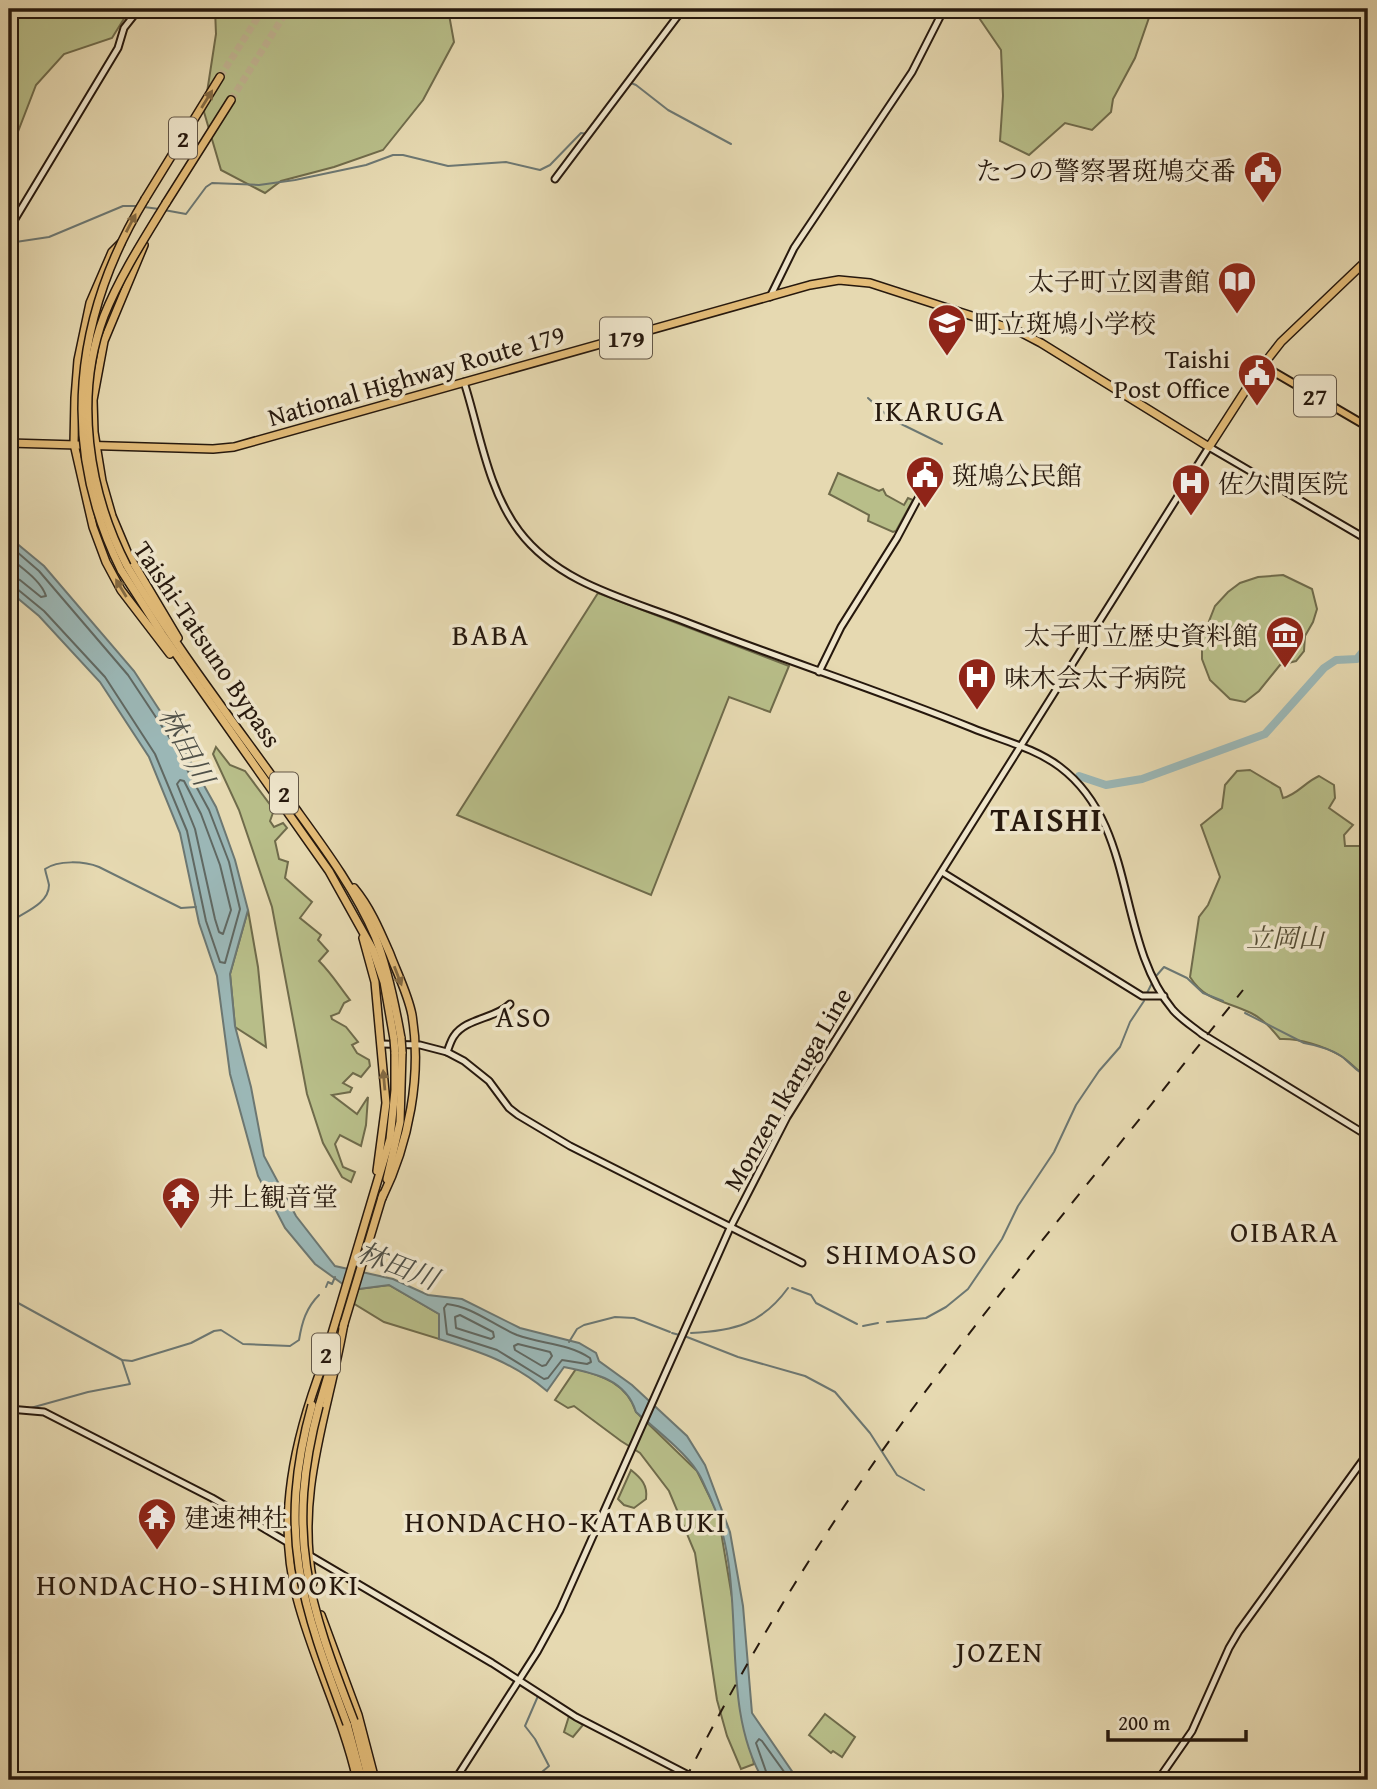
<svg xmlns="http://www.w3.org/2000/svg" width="1377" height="1789" font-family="'Gentium Book Plus','Noto Serif JP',serif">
<rect width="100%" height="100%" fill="#e6d9b1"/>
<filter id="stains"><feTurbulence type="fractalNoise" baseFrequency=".00286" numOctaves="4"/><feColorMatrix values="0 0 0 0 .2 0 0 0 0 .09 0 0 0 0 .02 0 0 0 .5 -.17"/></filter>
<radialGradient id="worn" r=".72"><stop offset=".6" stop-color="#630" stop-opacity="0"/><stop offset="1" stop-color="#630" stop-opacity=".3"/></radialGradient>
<g fill="#b8be89" stroke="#6f6b4b" stroke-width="2">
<path d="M9,9H130L112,38L64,54L36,85L9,155Z"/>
<path d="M215,9H448L454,42L423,100L383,150L334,167L281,181L265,193L221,170L204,112L216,34Z"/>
<path d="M973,9H1152L1135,58L1113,99L1111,112L1092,130L1065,123L1029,155L1000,141L1003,96L1001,50Z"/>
<path d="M838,473L879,491L883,489L886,495L904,505L908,498L913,500L896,531L893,532L868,521L869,515L829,494Z"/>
<path d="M1283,575L1312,589L1317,609L1313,622L1305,636L1304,651L1296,661L1280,665L1259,691L1245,702L1230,699L1210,680L1202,659V639L1215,606L1228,592L1240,583L1258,577Z"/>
<path d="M598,593L789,666L770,712L729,697L651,895L457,815Z"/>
<path d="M216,747L230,765L245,771L274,810L270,821L274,827L283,823L287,828L275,841L279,859L288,862L285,878L312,902L300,918L321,935L318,940L328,951L319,961C332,974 339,986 350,1000L344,1003L339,1013L331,1016L332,1019L346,1027L358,1042L352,1045L357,1053L369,1060L370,1066L361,1077L353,1073L343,1083L352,1088L350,1092L332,1095L357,1114L368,1097L366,1125L361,1146L340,1135L335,1144L343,1167L355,1172L351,1182L342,1177L323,1143L307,1094L272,907L239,810L213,754Z"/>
<path d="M1250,770L1280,788L1283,798C1297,795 1305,782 1319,776L1334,785L1335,798L1329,808L1353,825L1344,835L1345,846H1368V1077C1357,1072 1351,1062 1341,1056C1324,1046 1299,1038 1280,1039C1271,1028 1263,1019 1251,1013C1226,1001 1205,1001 1190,977L1199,917L1208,905L1220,877L1201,825L1222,808L1225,785L1237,771Z"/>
<path d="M248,910L258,967L266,1047L235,1027L230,974Z"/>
<path d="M389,1285L439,1314V1339L384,1322L348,1300L351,1290Z"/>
<path d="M576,1369C602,1375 627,1384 636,1412L697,1471L718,1514L734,1609L737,1684L754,1764L741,1769L727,1736L717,1700L695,1553L669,1491L640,1453L621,1441L574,1406L568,1408L555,1400Z"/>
<path d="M631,1470C641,1478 648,1485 646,1499L634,1508L624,1505L618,1499Z"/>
<path d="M825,1714L855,1737L842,1757L833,1751L831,1753L809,1735Z"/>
<path d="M569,1716L583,1725L573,1737L564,1732Z"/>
</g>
<path fill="#9bb7b6" stroke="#6c7772" stroke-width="2" d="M9,537L44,566L134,671L177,737L216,807L235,860L248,910L230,974L235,1026L251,1087L264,1156L296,1216L335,1266L393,1279L428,1295L462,1299L520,1328L579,1343L596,1353L599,1361L632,1385L687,1436L705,1465L730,1532L743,1606L752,1713L798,1780H763C715,1697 752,1585 709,1495C705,1487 702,1478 697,1471C684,1451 654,1428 636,1412C626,1379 594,1373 564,1367L547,1391C512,1362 481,1352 439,1339V1314L389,1285L351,1290L315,1264L285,1228L258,1176L230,1074L217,976L199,923L180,833L149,757L100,682L39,616L9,591Z"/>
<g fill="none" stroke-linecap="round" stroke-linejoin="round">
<g stroke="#606862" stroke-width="2">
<path d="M9,545L39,571L128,675L171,740L209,810L229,862L240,909L225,963L220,962L206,921L187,831L155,754L105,677L44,611L16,588L9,586"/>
<path d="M9,557C21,568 41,580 46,596L41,597L20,580L9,577"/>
<path d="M180,780L184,781L201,814L220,865L231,910L223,934L219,932L215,919L195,829L177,784Z"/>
<path d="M447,1304C473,1307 493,1325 517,1335C541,1344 568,1343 590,1358L591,1362L587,1364L562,1360L548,1378L544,1379L497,1350L447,1334L444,1308Z"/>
<path d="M460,1315L493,1332L494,1337L491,1339L456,1328L455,1317Z"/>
<path d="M518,1344L550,1352L552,1356L546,1365L542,1366L515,1350L514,1346Z"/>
<path d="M769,1780L756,1743L759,1739L762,1741L790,1780"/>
</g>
<g stroke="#6c7772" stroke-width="2">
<path d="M631,83L636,85L668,110L731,144"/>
<path d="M144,207L159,209"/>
<path d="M164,210L186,214L206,187L212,183L259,185L295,180L366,165L393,155H403L448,166L506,162L540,170L550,165L581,133L587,134"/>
<path d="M9,243L49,237L123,206H138"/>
<path d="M868,398L891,419L942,444"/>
<path d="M9,923C21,913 49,905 49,885C48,880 46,874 45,869C58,860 84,861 99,867L181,908L196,907"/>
<path d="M1157,975L1164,967L1187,978L1203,993L1223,1001"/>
<path d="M1147,993L1152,983"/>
<path d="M1245,1013L1304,1043C1317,1045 1337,1051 1346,1060C1354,1068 1359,1072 1368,1078"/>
<path d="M326,1287L328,1282L332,1284L335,1277"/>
<path d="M792,1288L811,1295L816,1303L857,1324"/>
<path d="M9,1298L122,1360L132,1361L191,1343L214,1331L221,1330L243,1344L290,1346L299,1340C302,1322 306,1308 319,1295"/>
<path d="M887,1322L926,1318L946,1307L968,1289L1002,1239L1018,1206L1054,1152L1076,1105L1099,1071L1120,1047L1130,1022L1144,1001"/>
<path d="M863,1326L878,1323"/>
<path d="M672,1333L687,1337L738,1357L805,1376L835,1392L870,1433L897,1475L924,1490"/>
<path d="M691,1333C734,1331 762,1324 788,1288"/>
<path d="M569,1342L577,1329L584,1325L615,1317L634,1318L670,1332"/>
<path d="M27,1409L88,1392L130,1384L122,1360"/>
<path d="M536,1780V1777L549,1766L535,1739L525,1726L538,1696"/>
</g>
<path stroke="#9bb7b6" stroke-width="8" d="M1079,776L1106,785L1142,779L1265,734L1324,668L1336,660L1357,659L1368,645"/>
<g stroke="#c0b290" stroke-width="7" stroke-dasharray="7 3.5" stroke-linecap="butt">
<path d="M220,77L263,9"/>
<path d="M231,100L288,9"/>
</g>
<g stroke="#26180d" stroke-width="9">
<g id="secondary">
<path d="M555,179L683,9"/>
<path d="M9,229L118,48L124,28L139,9"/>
<path d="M770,297L794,248L912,72L944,9"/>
<path d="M464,382C480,432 487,488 519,531C559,584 627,599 686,622C781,659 878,690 972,728C1001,740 1035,748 1060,767C1138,826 1115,940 1173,1010C1182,1020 1192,1026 1202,1034L1368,1136"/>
<path d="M819,672L841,627L897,538L930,476"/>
<path d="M942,872L1142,996H1164"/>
<path d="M381,1044L420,1045L447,1052L464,1061L489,1081L509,1108L518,1115L570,1146L802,1263"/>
<path d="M447,1052C449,1047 451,1040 454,1036C466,1018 495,1019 510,1004"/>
<path d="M9,1409L44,1412L212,1498L299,1549"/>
<path d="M307,1554L492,1663L576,1717L698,1780"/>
<path d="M455,1780L537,1652L560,1610L730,1228L787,1117L1209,447L1368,540"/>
<path d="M1158,1780L1192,1731L1229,1648L1239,1631L1368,1453"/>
</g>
</g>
<g stroke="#26180d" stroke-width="10">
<path id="primary" d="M1262,365L1368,427"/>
</g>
<g stroke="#26180d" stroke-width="10">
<g id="highway">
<path d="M145,199L220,77"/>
<path d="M166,203L231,100"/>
<path d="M121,243L112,252L90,303L78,360L75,398L74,444L93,527L106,562L121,590L170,654"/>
<path d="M144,245L104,341L93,400L94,432L102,481L112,516L128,554L178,638"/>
<path d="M9,443L213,449L234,447L810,285L839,280L870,283L1018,331L1041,343L1209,447L1256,374L1281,342L1368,259"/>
<path d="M127,566C176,648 235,724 290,801C321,844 354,887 375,936C388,969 395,1004 401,1038"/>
<path d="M121,570L162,634L329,871L373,950L384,982L394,1039"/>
<path d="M354,888C370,907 380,931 390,954C397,973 408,994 412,1015C422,1075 409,1143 382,1198"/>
<path d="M363,938L375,982L386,1103L377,1171"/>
<path d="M387,1179L400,1122L402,1052"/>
<path d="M343,1327L383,1194"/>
<path d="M323,1364C295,1438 276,1519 297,1598C313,1660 343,1717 357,1780"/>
<path d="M322,1367L390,1139L395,1090V1052"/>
<path d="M319,1406L332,1362"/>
<path d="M313,1583C295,1492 329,1411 344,1323"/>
<path d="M321,1615L358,1715L375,1780"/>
<path d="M354,1721L369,1780"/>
<path d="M347,1724L362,1780"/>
</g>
</g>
<use href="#secondary" stroke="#efe6cc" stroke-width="5"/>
<use href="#primary" stroke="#e3bc78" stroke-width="6"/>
<use href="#highway" stroke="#e3bc78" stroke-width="7"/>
<path stroke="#26180d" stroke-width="2" stroke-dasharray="12 12" stroke-linecap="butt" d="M685,1780C756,1640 839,1505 934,1380C1034,1247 1140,1120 1243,990"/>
<g stroke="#26180d" stroke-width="10" stroke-linecap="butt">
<g id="highway-bridge">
<path d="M127,566C88,491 74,396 104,316C120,276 144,239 166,203"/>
<path d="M121,570C59,445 74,316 145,199"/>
<path d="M401,1038L402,1052"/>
<path d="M394,1039L395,1052"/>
<path d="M312,1405C276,1534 302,1604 347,1724"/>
<path d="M319,1406C285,1534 308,1602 354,1721"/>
</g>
</g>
<use href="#highway-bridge" stroke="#e3bc78" stroke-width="7"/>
</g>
<defs><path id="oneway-solid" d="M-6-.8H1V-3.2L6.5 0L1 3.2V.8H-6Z" transform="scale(1.75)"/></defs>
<g fill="#846a42">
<use href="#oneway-solid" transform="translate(207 99) rotate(-58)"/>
<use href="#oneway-solid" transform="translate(131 223) rotate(-62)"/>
<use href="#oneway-solid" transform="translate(121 588) rotate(-121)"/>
<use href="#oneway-solid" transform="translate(398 976) rotate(69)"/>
<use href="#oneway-solid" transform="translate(384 1080) rotate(-95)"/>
</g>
<defs>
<g id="civic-pin" transform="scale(2.0125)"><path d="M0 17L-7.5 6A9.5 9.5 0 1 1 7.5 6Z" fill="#8f2418" stroke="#efe6cc"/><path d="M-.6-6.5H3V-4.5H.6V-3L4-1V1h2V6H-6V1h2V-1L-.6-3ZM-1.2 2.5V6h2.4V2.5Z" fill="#fff"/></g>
<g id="library-pin" transform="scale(2.0125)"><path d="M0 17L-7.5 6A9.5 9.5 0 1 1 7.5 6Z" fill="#8f2418" stroke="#efe6cc"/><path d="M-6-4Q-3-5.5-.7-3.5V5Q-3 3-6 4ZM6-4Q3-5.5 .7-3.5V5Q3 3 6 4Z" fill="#fff"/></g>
<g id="school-pin" transform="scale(2.0125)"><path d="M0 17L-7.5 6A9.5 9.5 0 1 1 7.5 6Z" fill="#8f2418" stroke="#efe6cc"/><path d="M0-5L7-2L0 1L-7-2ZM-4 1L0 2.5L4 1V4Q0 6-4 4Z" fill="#fff"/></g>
<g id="hospital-pin" transform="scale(2.0125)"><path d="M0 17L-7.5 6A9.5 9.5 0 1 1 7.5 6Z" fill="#8f2418" stroke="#efe6cc"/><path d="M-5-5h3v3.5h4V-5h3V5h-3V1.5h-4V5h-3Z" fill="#fff"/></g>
<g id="museum-pin" transform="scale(2.0125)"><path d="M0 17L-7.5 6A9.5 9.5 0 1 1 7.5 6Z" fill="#8f2418" stroke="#efe6cc"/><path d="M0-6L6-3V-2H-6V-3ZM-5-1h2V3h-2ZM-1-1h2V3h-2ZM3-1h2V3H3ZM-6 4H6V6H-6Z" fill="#fff"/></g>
<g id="temple-pin" transform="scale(2.0125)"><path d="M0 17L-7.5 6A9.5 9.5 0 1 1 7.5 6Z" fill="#8f2418" stroke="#efe6cc"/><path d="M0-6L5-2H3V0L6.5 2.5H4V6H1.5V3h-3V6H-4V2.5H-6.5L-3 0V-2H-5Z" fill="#fff"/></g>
</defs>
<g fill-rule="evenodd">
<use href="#civic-pin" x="1263" y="170"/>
<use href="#library-pin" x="1237" y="281"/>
<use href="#school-pin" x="947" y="323"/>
<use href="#civic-pin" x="1257" y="373"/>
<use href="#civic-pin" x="925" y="475"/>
<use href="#hospital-pin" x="1191" y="483"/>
<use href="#museum-pin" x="1285" y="635"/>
<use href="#hospital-pin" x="977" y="677"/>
<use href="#temple-pin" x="181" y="1196"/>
<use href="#temple-pin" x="157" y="1517"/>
</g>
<g text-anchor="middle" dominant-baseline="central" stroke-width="7" stroke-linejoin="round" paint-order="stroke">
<g fill="#efe6cc" stroke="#625646" stroke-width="2">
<rect x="169" y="117.5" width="28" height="41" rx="5"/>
<rect x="600" y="317.5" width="52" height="41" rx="5"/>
<rect x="1294" y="375.5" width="42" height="41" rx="5"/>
<rect x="270" y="772.5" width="28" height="41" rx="5"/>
<rect x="312" y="1333.5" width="28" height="41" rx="5"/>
</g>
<g font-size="24" font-weight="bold" fill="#26180d">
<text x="183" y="138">2</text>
<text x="626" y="338">179</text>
<text x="1315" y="396">27</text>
<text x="284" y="793">2</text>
<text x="326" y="1354">2</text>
</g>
<g font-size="26" fill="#26180d" stroke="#efe6cc" text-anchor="start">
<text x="1236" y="170" text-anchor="end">たつの警察署斑鳩交番</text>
<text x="1210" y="281" text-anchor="end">太子町立図書館</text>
<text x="974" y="323">町立斑鳩小学校</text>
<text x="1230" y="358" text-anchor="end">Taishi<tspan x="1230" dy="30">Post Office</tspan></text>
<text x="952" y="475">斑鳩公民館</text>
<text x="1218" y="483">佐久間医院</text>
<text x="1258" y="635" text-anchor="end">太子町立歴史資料館</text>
<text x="1004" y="677">味木会太子病院</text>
<text x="208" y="1196">井上観音堂</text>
<text x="184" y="1517">建速神社</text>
</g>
<g font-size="26" fill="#26180d" stroke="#efe6cc">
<text transform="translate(416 375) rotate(-16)">National Highway Route 179</text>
<text transform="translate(208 644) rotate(56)">Taishi-Tatsuno Bypass</text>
<text transform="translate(787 1089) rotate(-60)">Monzen Ikaruga Line</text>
</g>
<g font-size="26" font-style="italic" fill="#524a32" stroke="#efe6cc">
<text x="1285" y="937">立岡山</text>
</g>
<g font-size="28" font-style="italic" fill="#4f5048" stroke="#efe6cc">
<text transform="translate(187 746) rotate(62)">林田川</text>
<text transform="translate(398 1265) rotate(21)">林田川</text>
</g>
<g font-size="30" letter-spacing="2" fill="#26180d" stroke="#efe6cc">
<text x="940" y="410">IKARUGA</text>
<text x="491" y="634">BABA</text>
<text x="524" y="1016">ASO</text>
<text x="1285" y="1231">OIBARA</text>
<text x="902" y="1253">SHIMOASO</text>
<text x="566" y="1521">HONDACHO-KATABUKI</text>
<text x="198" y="1584">HONDACHO-SHIMOOKI</text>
<text x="1000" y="1651">JOZEN</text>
</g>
<g font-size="33" font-weight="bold" letter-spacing="2" fill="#26180d" stroke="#efe6cc">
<text x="1047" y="819">TAISHI</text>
</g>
</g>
<rect width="1377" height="1789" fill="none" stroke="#e6d9b1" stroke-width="35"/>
<rect x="10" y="10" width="1356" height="1768" fill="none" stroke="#26180d" stroke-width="3.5"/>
<rect x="18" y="18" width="1342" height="1754" fill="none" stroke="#26180d" stroke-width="2"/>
<path d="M1108 1730v10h138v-10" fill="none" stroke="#26180d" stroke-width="3.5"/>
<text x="1118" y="1730" font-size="21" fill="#26180d" stroke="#efe6cc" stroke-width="5" paint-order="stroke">200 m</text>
<rect width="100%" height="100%" filter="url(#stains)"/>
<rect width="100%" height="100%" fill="url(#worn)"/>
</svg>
